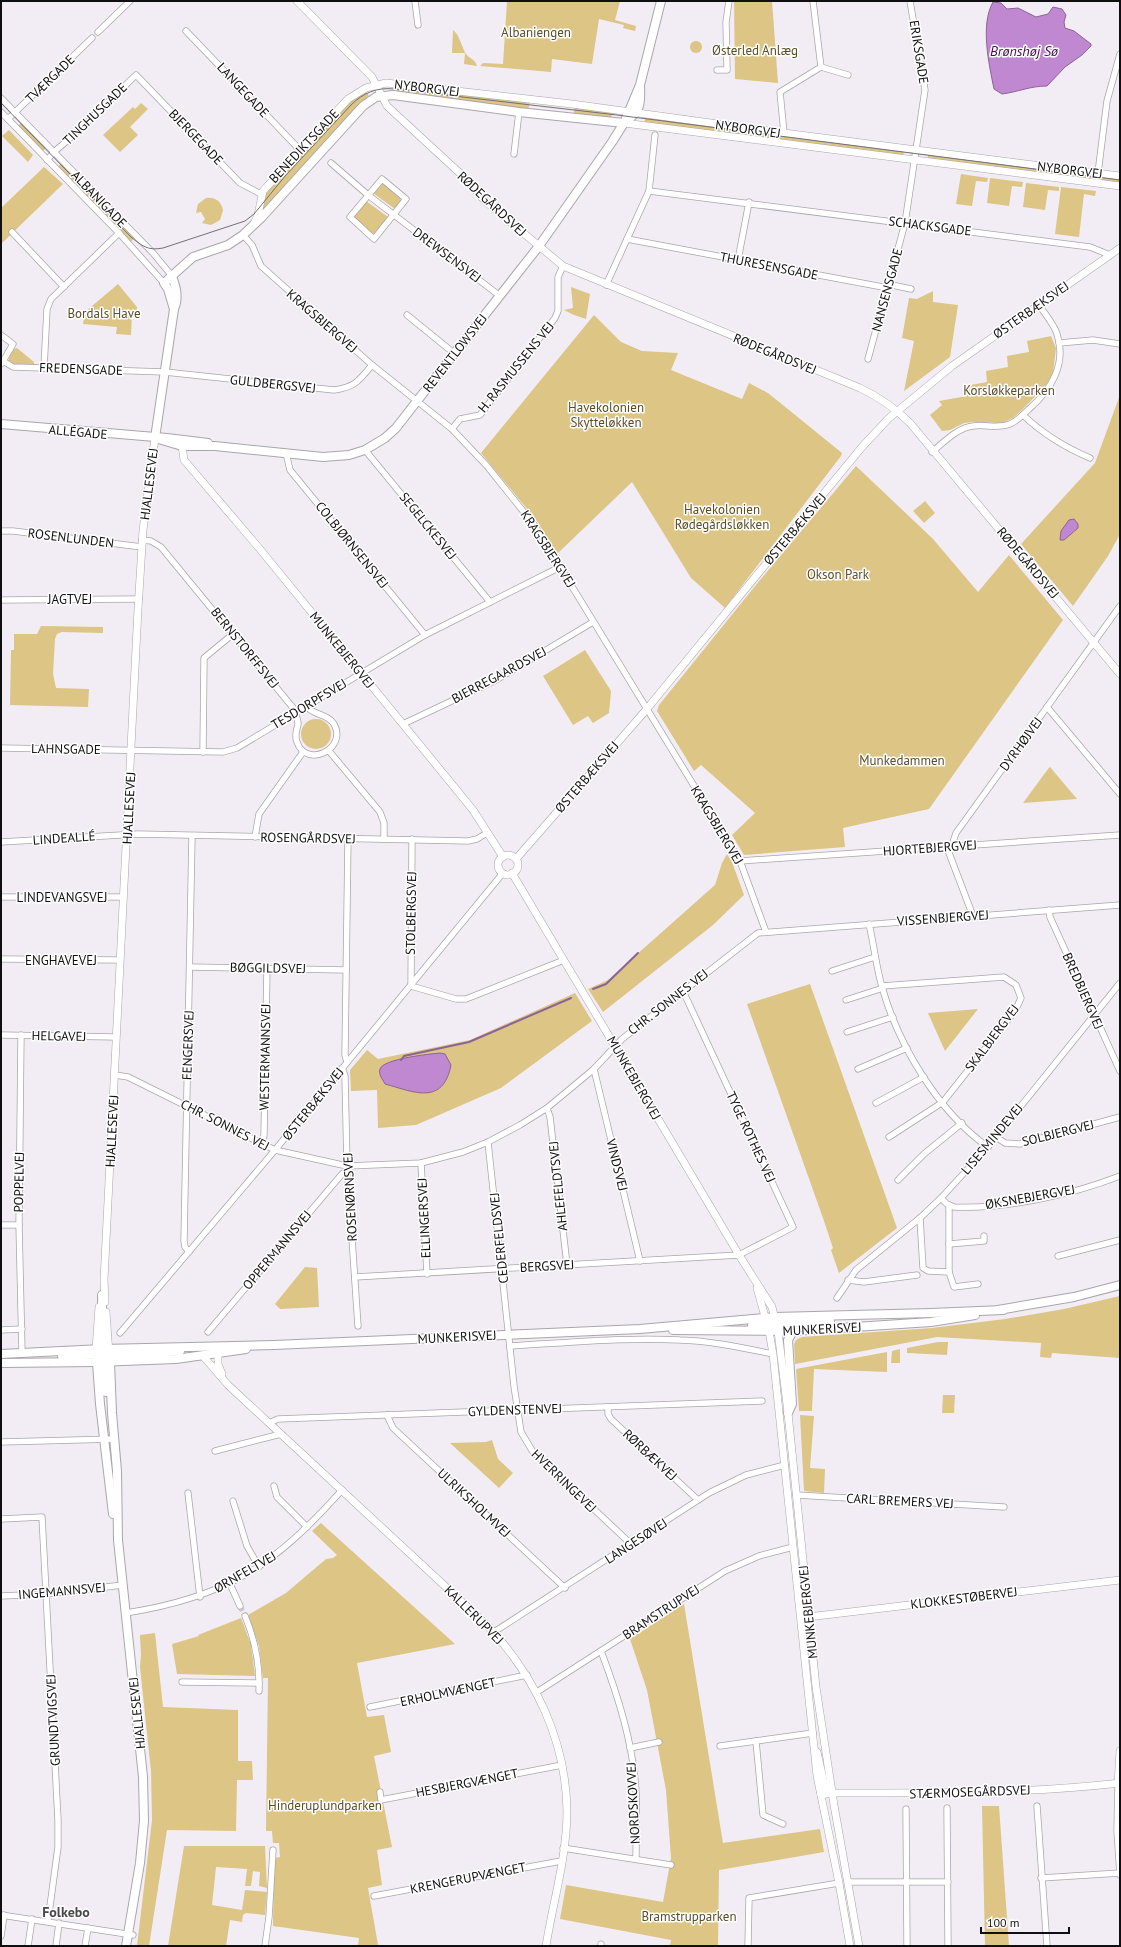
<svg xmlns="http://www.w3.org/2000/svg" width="1121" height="1947" font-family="'PT Sans',sans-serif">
<rect width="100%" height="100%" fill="#f2edf4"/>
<g fill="#dcc585">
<path d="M507,1H620L615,20L636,26L635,31L623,28L624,25L599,19L592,64L552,59L551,72L480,66L483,63L503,64Z"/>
<path d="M734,1H772L778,83L735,79Z"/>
<path d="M453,30C460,35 461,46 466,54C469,58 476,60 477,66L464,64L465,53H452Z"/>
<circle cx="696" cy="47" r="6"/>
<path d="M395,86L530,101L528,111L395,94Z"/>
<path d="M366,91L369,96L262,213L264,193L340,108Z"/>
<path d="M141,103L148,109L130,127L138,135L120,152L103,135L133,107L135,109Z"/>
<path d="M575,106L613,113L610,119L573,117Z"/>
<path d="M646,117L904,150L903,157L644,123Z"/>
<path d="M22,122L47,147L42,152L17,127Z"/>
<path d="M9,130L33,155L28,162L2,136Z"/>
<path d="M928,153L1120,178V184L928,159Z"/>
<path d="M62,163L134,238L130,243L57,167Z"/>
<path d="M44,167L63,184L1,244V208Z"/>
<path d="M961,174L988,178L987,182L976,181L972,206L956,204Z"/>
<path d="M990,178L1023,182L1022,187L1012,186L1009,206L987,203Z"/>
<path d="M382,182L400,198L401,202L395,209L373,193Z"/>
<path d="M1026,183L1059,187V191L1048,190L1045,210L1023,207Z"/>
<path d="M1061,187L1096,191L1095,196L1084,194L1079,237L1055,234Z"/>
<path d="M206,198C215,197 221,201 223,210L220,220L211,225L202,223L205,219L201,212L196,213L198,204Z"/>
<path d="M366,201L388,217L374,235L371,234L354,217Z"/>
<path d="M118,284L137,307V313H132L131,335L116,334L117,327L83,324L85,312Z"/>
<path d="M571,287L590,294L586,319L574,315L564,310L573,308Z"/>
<path d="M933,291V302L958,305L950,357L904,391L914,341L902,338L909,298L917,299Z"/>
<path d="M594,315L621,342L642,351L678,353L671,370L742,399L749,383L768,393L842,453L841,456L725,608L691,578L632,482L557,554L537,521L481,453Z"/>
<path d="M1051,336L1056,348L1053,373L1046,385L1022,410L1013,418L1002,423L973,422L964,423L950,430L942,431L930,415L942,405L939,401L967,396L965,386L987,382L986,371L1008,367L1007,356L1029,352L1027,341Z"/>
<path d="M17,348L34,362V365H15L10,363C7,358 11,353 14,349Z"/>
<path d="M1120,395V534L1108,556L1073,606L1021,544L1095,463Z"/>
<path d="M856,466L933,539L978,592L1009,555L1063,620L929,809L843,828L845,847L744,855L732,835L755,813L701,765L694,771L657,711L659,705L760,580Z"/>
<path d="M925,501L935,513L924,523L913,511Z"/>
<path d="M41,626L103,627V633L62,632L57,634L55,639L53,674L56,688L89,689L88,707L10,705L11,650H14V634H37Z"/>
<path d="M585,650L611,691L609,713L593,723L588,716L573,725L543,676Z"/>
<circle cx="316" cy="734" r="15"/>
<path d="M1050,767L1077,799L1023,803L1048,769Z"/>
<path d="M727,854L732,862L744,895L713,925L603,1012L588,989L608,980L715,885L722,863Z"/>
<path d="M810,984L897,1228L839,1273L831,1250L833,1248L824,1221L747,1004Z"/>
<path d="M575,993L592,1021L501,1088L416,1125L378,1128L377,1090L351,1091L350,1070L367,1050L378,1059L470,1040Z"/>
<path d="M978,1009L945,1051L928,1013Z"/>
<path d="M305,1267L317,1268L319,1307L280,1309L275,1304Z"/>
<path d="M1120,1296V1358L1052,1353L1051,1358L1040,1357L1041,1343L937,1337L795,1364L794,1344L796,1340L802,1337L932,1328L1005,1319L1064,1309Z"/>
<path d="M938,1342H948L947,1355L907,1353V1348Z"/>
<path d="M900,1349V1363H891L892,1351Z"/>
<path d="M887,1352V1372L814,1369L812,1411H799L796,1369Z"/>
<path d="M943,1395H955L954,1413H942Z"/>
<path d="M800,1415L814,1416L810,1468L825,1469L824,1493L804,1491Z"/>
<path d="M492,1440L498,1459L513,1473L499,1488L450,1443L486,1442Z"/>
<path d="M321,1523L455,1644L357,1663L367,1717L384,1715L391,1752L374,1756L392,1847L377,1850L382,1885L368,1888L378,1945L358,1946L359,1938L273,1926L274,1858L280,1857L279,1843H273L272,1831H266L268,1678H263L259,1646L248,1615L286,1593L326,1559L333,1558L337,1555L312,1531Z"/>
<path d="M684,1604L723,1843L820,1829L824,1852L719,1870L718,1946H670L671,1940L560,1919L566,1885L663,1902L671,1858L666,1790L647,1690L630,1639Z"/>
<path d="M241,1618L251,1645L255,1676L177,1674L172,1644L199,1636L198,1635Z"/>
<path d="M155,1633L163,1707L238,1710V1761H252L253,1780H237L236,1831L167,1830L149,1946H137L152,1820L151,1771L140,1667L141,1655L140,1635Z"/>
<path d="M982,1806H999L1009,1946H985Z"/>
<path d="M184,1846H265L267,1888L259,1886L260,1872L253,1871L251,1886H245L247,1869L216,1867L212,1905L242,1910L245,1890L267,1892L265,1915L246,1913L243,1915L242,1922L230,1920L226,1946H168Z"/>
</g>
<g fill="#c088d1" stroke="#8b6397">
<path d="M993,2L1001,3L1007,9L1018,8L1036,17L1048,14L1053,7L1062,9L1066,15L1064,22L1065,28L1074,31L1091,44V46L1082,55L1065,67L1047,86C1030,86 1018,92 1002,94L994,89C989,64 980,25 993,2Z"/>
<path d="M1074,519L1078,524V528L1064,540H1060L1061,531L1069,520Z"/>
<path d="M440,1053L445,1054L451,1065C443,1106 414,1092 385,1084C383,1080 378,1074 380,1069C383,1059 429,1054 440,1053Z"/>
</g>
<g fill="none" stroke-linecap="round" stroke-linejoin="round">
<g stroke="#8b6397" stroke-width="2">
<path d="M593,989L606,984L638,953"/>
<path d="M401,1060L404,1056L469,1042L571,998"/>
</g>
<path stroke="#d0ccd2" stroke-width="5.5" stroke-dasharray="5.5 3" stroke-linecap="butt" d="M240,1606L245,1616"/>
<g stroke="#aaa5ab" stroke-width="7">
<g id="minor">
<path d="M415,1L418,25"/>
<path d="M186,31L300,150"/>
<path d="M98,32L130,1"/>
<path d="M821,67L848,75"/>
<path d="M717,70H727L726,22L729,1"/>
<path d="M1,98L153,253L172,276"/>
<path d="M1,112L119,233L164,283"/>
<path d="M8,119L92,38"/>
<path d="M784,133L780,92L821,67L813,1"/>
<path d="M514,154L519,112"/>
<path d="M47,160L54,152L76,133L136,75L240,183L261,194"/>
<path d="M331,163L368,195L500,296"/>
<path d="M1098,173L1107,101L1120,54"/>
<path d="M382,179L406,199L374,239L350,217Z"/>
<path d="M649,191L1090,247L1110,255"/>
<path d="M12,232L64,287"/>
<path d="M243,235L252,245L261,266L372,365L452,429L487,466L535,526L740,861L766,932"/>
<path d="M627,239L888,288L892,285L911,289"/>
<path d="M738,260L749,202"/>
<path d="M606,285L649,191L655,135"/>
<path d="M407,315L455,354"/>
<path d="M1,335L13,344L2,363"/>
<path d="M1059,343L1093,340L1120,344"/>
<path d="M868,359L905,223L925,90L910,1"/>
<path d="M3,361L13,367L165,372L334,390C355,387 359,381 372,365"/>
<path d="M44,368L47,309L51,299L119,233"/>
<path d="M1023,415C1043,434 1064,447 1090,458"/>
<path d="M452,429L460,419L480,415L555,318L558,311V277L563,266"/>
<path d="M365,450L490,602"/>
<path d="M932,452C944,442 957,428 973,426C985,424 998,429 1010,424C1017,421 1023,415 1029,409C1051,390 1067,364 1057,334C1054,324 1045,314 1039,305"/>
<path d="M286,453L290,470L425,635"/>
<path d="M1,531H13L142,547"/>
<path d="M142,540L151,541L161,547L294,709C295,714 298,719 298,724C297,730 294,735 297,742C306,769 348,749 334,724C327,713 314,716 306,706"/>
<path d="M1,600L139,599"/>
<path d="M1047,707L1120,794"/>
<path d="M403,724L496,680L593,622"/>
<path d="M1,748L223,752L237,748L425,635L560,567"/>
<path d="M329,751L380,812L384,823V838"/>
<path d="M203,752L204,658L233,634"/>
<path d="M255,837L259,814L303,752"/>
<path d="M412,839L411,986L456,999H466L564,960"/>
<path d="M1,842L138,834L468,841L477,839L487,833"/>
<path d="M953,846V842L956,833L1120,606"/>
<path d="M949,847V853L973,916"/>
<path d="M740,861L1120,835"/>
<path d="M1,897H123"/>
<path d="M1049,910L1050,917L1120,1071"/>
<path d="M869,924C874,945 876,966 882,987C898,1044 938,1112 988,1147"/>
<path d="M1,959L120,960"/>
<path d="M190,967L346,970"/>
<path d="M832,971L875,957"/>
<path d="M882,986L1004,977L1016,985L1021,998L1015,1011L943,1102L889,1137"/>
<path d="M846,1000L883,988"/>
<path d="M847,1032L893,1017"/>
<path d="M1,1035L116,1037"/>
<path d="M21,1035L19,1225L22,1352"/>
<path d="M347,1062L345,1055L348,838"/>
<path d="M342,1068L345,1076L347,1166L358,1326"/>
<path d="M594,1069L640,1261"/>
<path d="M858,1069L907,1048"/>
<path d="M115,1075L128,1077L275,1150L347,1166L421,1163L463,1152L488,1142L520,1125L547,1108L594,1069L622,1039L758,933L1120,905"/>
<path d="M876,1103L924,1077"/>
<path d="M547,1108L550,1117L567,1265"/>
<path d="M996,1137L1005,1143L1020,1144L1120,1117"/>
<path d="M488,1142L514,1386L521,1432L533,1452L631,1544"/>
<path d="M262,1145L264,1135L267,968"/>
<path d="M421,1163L427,1274"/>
<path d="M898,1180L924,1154L962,1123"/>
<path d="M941,1198L947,1204L954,1207C1007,1209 1071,1195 1120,1176"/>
<path d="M949,1206V1272L954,1287L978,1284"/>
<path d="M920,1218L923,1268L928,1271L949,1272"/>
<path d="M1,1225H19"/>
<path d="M949,1244L984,1241V1236"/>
<path d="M189,1252L185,1247L184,1241L192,836"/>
<path d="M1058,1256L1120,1240"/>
<path d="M355,1277L739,1255L793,1227L683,991"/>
<path d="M848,1280L864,1282L917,1275"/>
<path d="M837,1298L856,1270L920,1218L941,1198L988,1147L1120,983"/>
<path d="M1,1330L22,1329"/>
<path d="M208,1332L342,1174L348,1171"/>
<path d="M120,1333L275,1150L503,873"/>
<path d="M510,1346C567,1343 624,1337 680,1340C712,1341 743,1348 773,1354"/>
<path d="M608,1407V1414L611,1419L698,1500"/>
<path d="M387,1415L393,1428L565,1588"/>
<path d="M269,1423L278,1419L762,1401"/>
<path d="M1,1442L114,1439"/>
<path d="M215,1451L281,1434"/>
<path d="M274,1486L277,1497L307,1527"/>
<path d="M188,1493L200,1597"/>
<path d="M796,1495L1004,1507"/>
<path d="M233,1501L247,1546L259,1567"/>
<path d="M1,1519L42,1517L58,1820V1847L48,1921"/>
<path d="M230,1584L240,1606"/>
<path d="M1,1596L46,1594L123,1585"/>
<path d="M126,1613C227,1597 274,1566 342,1490"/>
<path d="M245,1616C255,1640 260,1665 259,1691"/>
<path d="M494,1632L709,1493L746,1475L785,1465"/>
<path d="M601,1651C618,1696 633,1743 636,1791C637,1814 636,1837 636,1859"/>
<path d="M182,1682L259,1683"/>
<path d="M537,1692L725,1571L759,1556L793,1547"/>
<path d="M370,1707L527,1675"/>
<path d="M756,1741L763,1815L783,1824"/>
<path d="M720,1746L813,1733"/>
<path d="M630,1748L659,1742"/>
<path d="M1118,1784L1117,1831L1120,1875"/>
<path d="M380,1792L381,1800L562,1765"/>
<path d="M1037,1806L1047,1946"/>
<path d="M947,1808L948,1946"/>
<path d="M906,1809L907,1946"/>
<path d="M563,1848L671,1865"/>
<path d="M1041,1878L1120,1873"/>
<path d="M848,1882H948"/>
<path d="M374,1896L561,1861"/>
<path d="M1,1915L133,1935"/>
<path d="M1,1936L4,1915"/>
<path d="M28,1946L32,1919"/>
<path d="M56,1946L59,1923"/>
<path d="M85,1946L88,1928"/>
<path d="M265,1946L269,1917L273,1850"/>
<path d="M601,1946V1944"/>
<path d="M748,1946L749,1898L839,1883"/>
</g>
</g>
<g stroke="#aaa5ab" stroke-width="8">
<g id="tertiary">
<path d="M297,1L372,77L387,106L464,177L485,201L563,266L860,388C879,397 895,408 910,423L1120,674"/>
<path d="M624,123L1120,186"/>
<path d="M254,224L258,215L263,191L348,99L366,88L386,83L572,104L784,133L1120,176"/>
<path d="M182,446L184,460L259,548L473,810L503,857"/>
<circle cx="508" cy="865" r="10"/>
<path d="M516,859L646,710L862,447L888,419L952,366L1120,248"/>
<path d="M512,873L739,1255L772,1307L778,1331L788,1413L816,1687L834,1805L859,1946"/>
<path d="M757,1288L769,1331L773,1354L817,1776L839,1883L850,1946"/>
<path d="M105,1302L104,1280L138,609L143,530L155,438"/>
<path d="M106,1312L109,1354"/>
<path d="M96,1349L99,1307"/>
<path d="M218,1353V1364L222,1374"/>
<path d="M203,1356L228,1385L269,1423L487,1625C535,1676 566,1740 567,1811C567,1856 553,1902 546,1946"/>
<path d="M808,1617L1120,1580"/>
<path d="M817,1752L826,1792L832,1793"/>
<path d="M1118,1784L1120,1751"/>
<path d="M821,1795L832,1793C928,1793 1024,1794 1120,1783"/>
</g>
</g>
<g stroke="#aaa5ab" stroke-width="10">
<g id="secondary">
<path d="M625,122C640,112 641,105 640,86"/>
<path d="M174,309L168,289L164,283L193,257L228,245L243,235L262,217L363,106L376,97L393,95L519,112L624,123"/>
<path d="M1,424L167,438L208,443"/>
<path d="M155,438L182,446H215L323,457L349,455L365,450L385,438L396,428L417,401L539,246L612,142L624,123L640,85L661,1"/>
<path d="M155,438L174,309C179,298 176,287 172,276"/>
<path d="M102,1295V1352"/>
<path d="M998,1310L1074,1297L1120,1285"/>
<path d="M752,1326C761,1325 770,1327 775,1318"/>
<path d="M673,1330L793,1331L931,1322L975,1315"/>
<path d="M769,1331L782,1323L830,1321"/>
<path d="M96,1349L100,1404L113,1514"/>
<path d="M1,1354L102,1349L274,1345L640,1329L775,1317L931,1313L1003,1310"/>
<path d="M62,1356L100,1354"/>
<path d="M102,1358L106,1392"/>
<path d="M97,1362L100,1358L105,1356L180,1351"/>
<path d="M110,1362L112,1413L117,1471L118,1540L143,1777L144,1821L140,1863L126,1946"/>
<path d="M1,1363L97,1362L176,1359L246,1349"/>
<path d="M788,1413L792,1404L788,1340L793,1331"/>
</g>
</g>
<use href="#minor" stroke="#fff" stroke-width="5.5"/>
<use href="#tertiary" stroke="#fff" stroke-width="7"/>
<use href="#secondary" stroke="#fff" stroke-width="8"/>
<path stroke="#737074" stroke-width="1" d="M1,103L131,237C142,246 148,251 163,248L245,221L254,214L286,175L351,105C363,93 377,87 394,89L617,115L1120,180"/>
</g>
<g text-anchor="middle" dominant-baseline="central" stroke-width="3" stroke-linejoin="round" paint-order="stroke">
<g font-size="13" fill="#5a4c25" stroke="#fff">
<text x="536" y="32">Albaniengen</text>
<text x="755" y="50">Østerled Anlæg</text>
<text x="104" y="313">Bordals Have</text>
<text x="1009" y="390">Korsløkkeparken</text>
<text x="606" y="407">Havekolonien<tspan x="606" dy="15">Skytteløkken</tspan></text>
<text x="722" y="509">Havekolonien<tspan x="722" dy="15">Rødegårdsløkken</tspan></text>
<text x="838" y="574">Okson Park</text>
<text x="902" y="760">Munkedammen</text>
<text x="325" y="1805">Hinderuplundparken</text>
<text x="689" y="1916">Bramstrupparken</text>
</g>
<g font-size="13" fill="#0f0e10" stroke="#fff">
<text transform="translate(919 52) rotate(81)">ERIKSGADE</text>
<text transform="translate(50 79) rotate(-44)">TVÆRGADE</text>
<text transform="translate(427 88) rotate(7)">NYBORGVEJ</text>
<text transform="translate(243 90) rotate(47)">LANGEGADE</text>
<text transform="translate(95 114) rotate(-44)">TINGHUSGADE</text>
<text transform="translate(748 129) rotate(8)">NYBORGVEJ</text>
<text transform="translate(196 137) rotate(46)">BJERGEGADE</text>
<text transform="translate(304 146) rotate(-47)">BENEDIKTSGADE</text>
<text transform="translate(1070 170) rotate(7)">NYBORGVEJ</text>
<text transform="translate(99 199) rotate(46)">ALBANIGADE</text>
<text transform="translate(492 204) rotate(43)">RØDEGÅRDSVEJ</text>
<text transform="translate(930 226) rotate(7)">SCHACKSGADE</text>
<text transform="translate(447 255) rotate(37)">DREWSENSVEJ</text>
<text transform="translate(769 266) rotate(11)">THURESENSGADE</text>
<text transform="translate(887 290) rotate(-75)">NANSENSGADE</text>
<text transform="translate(1031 310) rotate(-35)">ØSTERBÆKSVEJ</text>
<text transform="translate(322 321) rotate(41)">KRAGSBJERGVEJ</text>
<text transform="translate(455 353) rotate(-52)">REVENTLOWSVEJ</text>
<text transform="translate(775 354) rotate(22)">RØDEGÅRDSVEJ</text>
<text transform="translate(516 367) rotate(-51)">H. RASMUSSENS VEJ</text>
<text transform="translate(81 369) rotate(2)">FREDENSGADE</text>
<text transform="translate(273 384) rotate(6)">GULDBERGSVEJ</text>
<text transform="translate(78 432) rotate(5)">ALLÉGADE</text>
<text transform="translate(149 484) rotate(-83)">HJALLESEVEJ</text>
<text transform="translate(428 526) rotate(51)">SEGELCKESVEJ</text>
<text transform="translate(795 529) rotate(-50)">ØSTERBÆKSVEJ</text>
<text transform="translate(71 538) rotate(7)">ROSENLUNDEN</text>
<text transform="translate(352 545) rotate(51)">COLBJØRNSENSVEJ</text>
<text transform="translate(548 549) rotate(57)">KRAGSBJERGVEJ</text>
<text transform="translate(1028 563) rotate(50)">RØDEGÅRDSVEJ</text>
<text x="70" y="599">JAGTVEJ</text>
<text transform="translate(245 648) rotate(51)">BERNSTORFFSVEJ</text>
<text transform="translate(342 650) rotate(51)">MUNKEBJERGVEJ</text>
<text transform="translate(499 675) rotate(-28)">BJERREGAARDSVEJ</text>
<text transform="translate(309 704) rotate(-31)">TESDORPFSVEJ</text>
<text transform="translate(1021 744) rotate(-54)">DYRHØJVEJ</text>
<text transform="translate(66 749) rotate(1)">LAHNSGADE</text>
<text transform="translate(587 777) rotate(-49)">ØSTERBÆKSVEJ</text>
<text transform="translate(129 808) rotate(-87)">HJALLESEVEJ</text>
<text transform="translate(717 825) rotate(59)">KRAGSBJERGVEJ</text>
<text transform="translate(64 838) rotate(-4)">LINDEALLÉ</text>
<text transform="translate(308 838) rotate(1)">ROSENGÅRDSVEJ</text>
<text transform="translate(930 848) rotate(-4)">HJORTEBJERGVEJ</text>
<text x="62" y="897">LINDEVANGSVEJ</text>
<text transform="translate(411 913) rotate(-89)">STOLBERGSVEJ</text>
<text transform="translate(943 918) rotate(-4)">VISSENBJERGVEJ</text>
<text x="61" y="960">ENGHAVEVEJ</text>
<text transform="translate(268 968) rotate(1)">BØGGILDSVEJ</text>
<text transform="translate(1083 991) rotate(66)">BREDBJERGVEJ</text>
<text transform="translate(668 1002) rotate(-38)">CHR. SONNES VEJ</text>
<text transform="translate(59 1036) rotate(1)">HELGAVEJ</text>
<text transform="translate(992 1038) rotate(-53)">SKALBJERGVEJ</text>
<text transform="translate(188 1045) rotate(-88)">FENGERSVEJ</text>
<text transform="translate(265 1057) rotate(-89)">WESTERMANNSVEJ</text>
<text transform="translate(634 1078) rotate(60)">MUNKEBJERGVEJ</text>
<text transform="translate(313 1104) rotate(-51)">ØSTERBÆKSVEJ</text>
<text transform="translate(225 1125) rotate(27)">CHR. SONNES VEJ</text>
<text transform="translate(112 1131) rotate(-87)">HJALLESEVEJ</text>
<text transform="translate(1058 1133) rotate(-14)">SOLBJERGVEJ</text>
<text transform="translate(751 1137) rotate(65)">TYGE ROTHES VEJ</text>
<text transform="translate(992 1139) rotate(-50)">LISESMINDEVEJ</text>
<text transform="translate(617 1165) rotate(76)">VINDSVEJ</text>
<text transform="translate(19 1182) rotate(-89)">POPPELVEJ</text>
<text transform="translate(558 1186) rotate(-96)">AHLEFELDTSVEJ</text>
<text transform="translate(350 1197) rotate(-93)">ROSENØRNSVEJ</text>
<text transform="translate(1030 1197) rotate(-10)">ØKSNEBJERGVEJ</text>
<text transform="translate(424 1218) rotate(-93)">ELLINGERSVEJ</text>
<text transform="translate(499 1238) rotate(-96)">CEDERFELDSVEJ</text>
<text transform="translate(277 1250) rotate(-50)">OPPERMANNSVEJ</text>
<text transform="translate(547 1266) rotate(-3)">BERGSVEJ</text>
<text transform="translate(822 1329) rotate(-3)">MUNKERISVEJ</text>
<text transform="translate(457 1337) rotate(-3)">MUNKERISVEJ</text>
<text transform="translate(515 1410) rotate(-2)">GYLDENSTENVEJ</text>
<text transform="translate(650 1455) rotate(43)">RØRBÆKVEJ</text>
<text transform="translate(564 1481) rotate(44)">HVERRINGEVEJ</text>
<text transform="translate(900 1501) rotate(3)">CARL BREMERS VEJ</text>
<text transform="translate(474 1503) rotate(43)">ULRIKSHOLMVEJ</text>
<text transform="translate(636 1541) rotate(-33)">LANGESØVEJ</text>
<text transform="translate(245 1572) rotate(-30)">ØRNFELTVEJ</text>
<text transform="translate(62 1591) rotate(-5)">INGEMANNSVEJ</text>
<text transform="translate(964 1598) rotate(-7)">KLOKKESTØBERVEJ</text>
<text transform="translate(661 1612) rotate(-33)">BRAMSTRUPVEJ</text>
<text transform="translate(808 1612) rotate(-96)">MUNKEBJERGVEJ</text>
<text transform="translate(474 1615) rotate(45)">KALLERUPVEJ</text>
<text transform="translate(448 1692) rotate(-12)">ERHOLMVÆNGET</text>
<text transform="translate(137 1713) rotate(-96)">HJALLESEVEJ</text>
<text transform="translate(53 1720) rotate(-93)">GRUNDTVIGSVEJ</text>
<text transform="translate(467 1783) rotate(-11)">HESBJERGVÆNGET</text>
<text transform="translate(970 1792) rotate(-2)">STÆRMOSEGÅRDSVEJ</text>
<text transform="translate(633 1803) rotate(-93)">NORDSKOVVEJ</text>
<text transform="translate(468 1878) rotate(-11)">KRENGERUPVÆNGET</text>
</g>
<g font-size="14" font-style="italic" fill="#410c4f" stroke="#fff">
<text x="1024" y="51">Brønshøj Sø</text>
</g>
<g font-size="14" font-weight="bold" fill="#4a464c" stroke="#fff">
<text x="66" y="1912">Folkebo</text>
</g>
</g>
<rect width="1121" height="1947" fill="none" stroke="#0f0e10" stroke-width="4"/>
<path d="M981 1927v6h88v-6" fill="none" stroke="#0f0e10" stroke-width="2"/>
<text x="987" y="1927" font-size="12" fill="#0f0e10" stroke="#ffffff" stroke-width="3" paint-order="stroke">100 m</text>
</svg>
